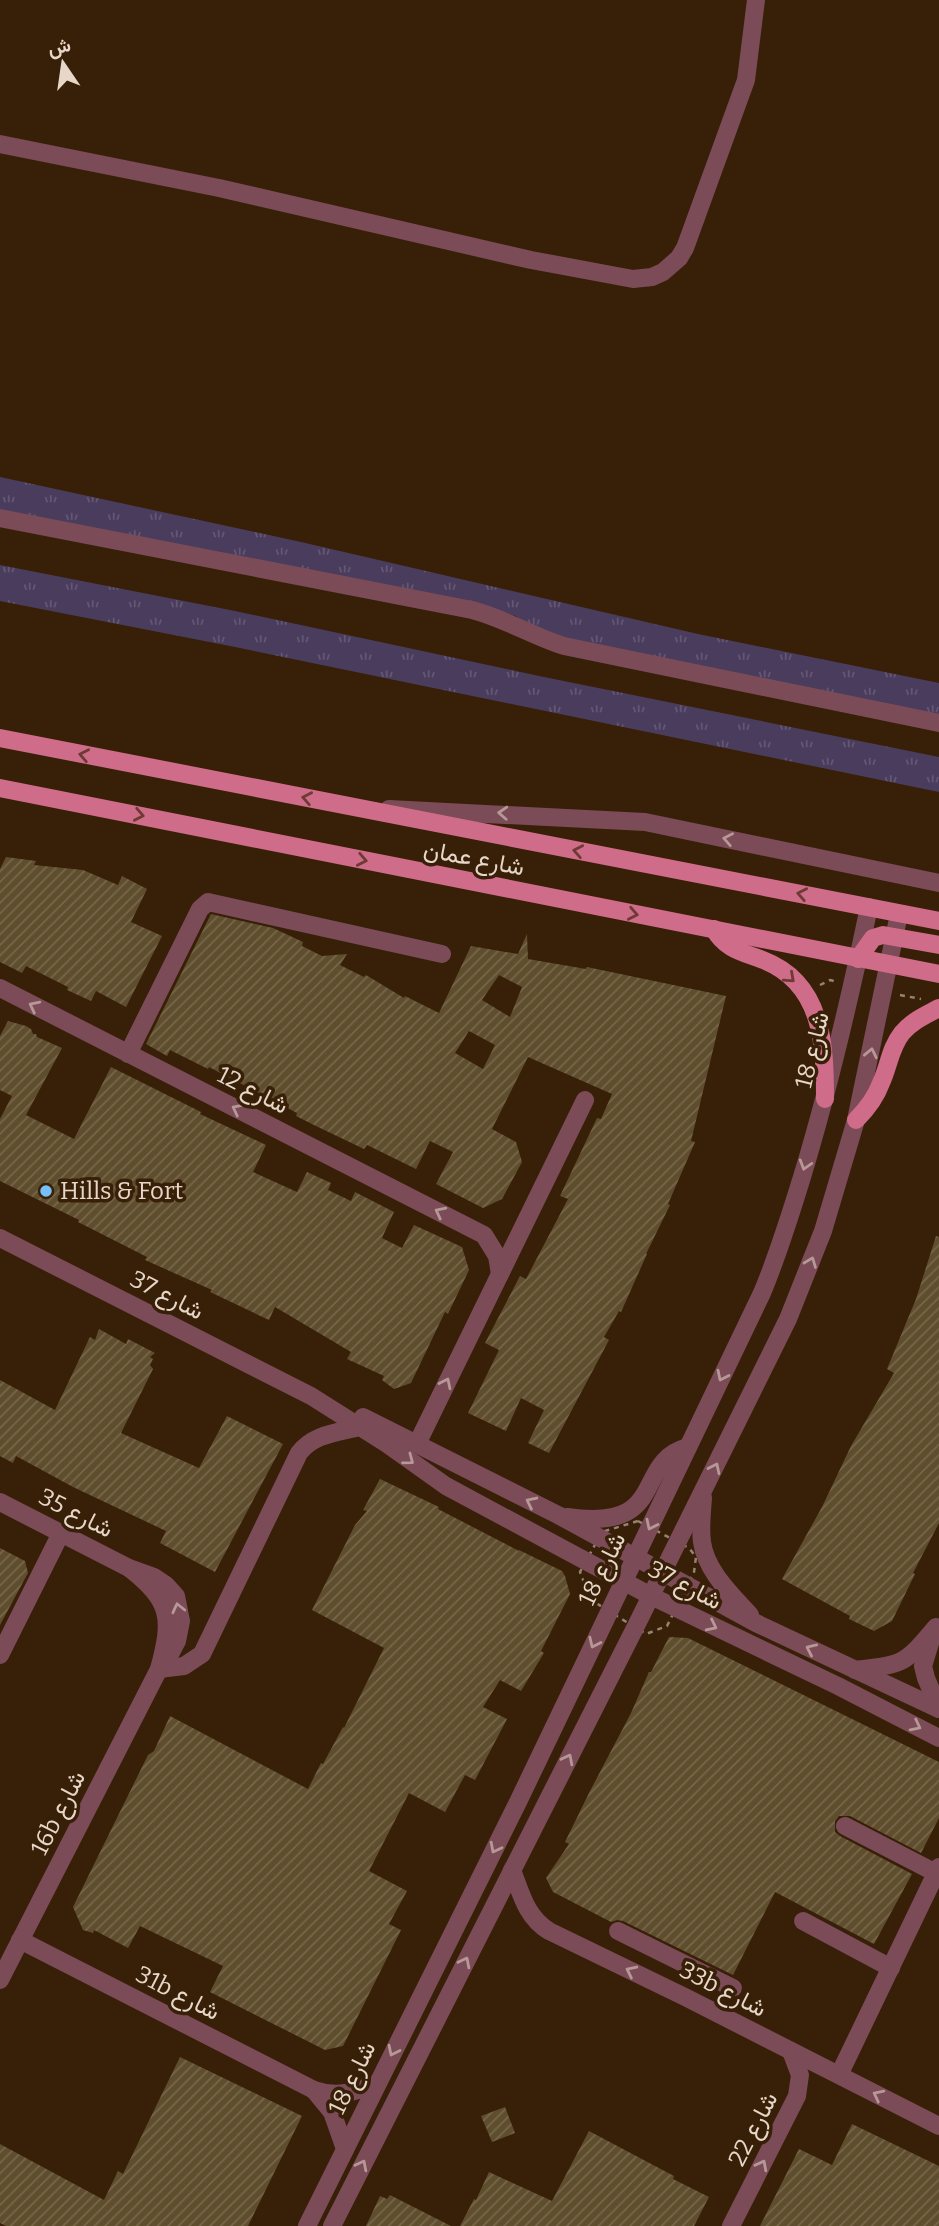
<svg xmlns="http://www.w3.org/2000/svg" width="939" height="2226" font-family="Bitter,Vazirmatn,serif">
<defs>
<pattern id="grass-tufts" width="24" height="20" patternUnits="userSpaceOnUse" patternTransform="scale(1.75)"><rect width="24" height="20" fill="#4a3c5d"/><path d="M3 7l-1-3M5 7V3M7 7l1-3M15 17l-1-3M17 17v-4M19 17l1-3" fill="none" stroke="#645773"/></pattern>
<pattern id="building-hatch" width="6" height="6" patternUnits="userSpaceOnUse" patternTransform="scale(1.75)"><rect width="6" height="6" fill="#5f4e2e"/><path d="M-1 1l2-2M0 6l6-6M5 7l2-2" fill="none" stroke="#76674b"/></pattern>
</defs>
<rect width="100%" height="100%" fill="#381f07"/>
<g fill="url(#grass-tufts)">
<path d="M0,477L301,542L698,634L939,683V718L538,633L516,616L443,597L0,513Z"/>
<path d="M0,565L235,611L539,676L939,757V792L230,646L0,601Z"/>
</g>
<g fill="url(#building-hatch)" fill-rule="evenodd">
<path d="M6,857L36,861L34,865L83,870L118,885L122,876L147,889L131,922L162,936L126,1007L96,991L91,1001L67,990L68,987L26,966L22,973L0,962V869Z"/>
<path d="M211,914L273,928L303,942L302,946L322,956L347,954L340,965L364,977L366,975L404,998L405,996L439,1013L471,946L518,954L527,934L528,959L586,969L587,967L726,996L691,1141L695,1142L668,1204L670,1205L646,1254H647L621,1312L619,1311L604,1337L609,1340L549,1453L528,1443L544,1410L521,1398L506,1431L468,1413L499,1350L485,1343L520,1276L526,1279L568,1199L560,1196L597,1118L601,1119L612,1094L528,1057L492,1129L516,1142L522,1162L502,1199L483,1208L436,1184L453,1152L430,1141L416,1169L367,1145L364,1149L316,1126L296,1116L297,1113L209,1067L208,1069L170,1050L167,1056L146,1044ZM499,975L522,987L510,1017L482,1000ZM469,1031L495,1045L483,1069L455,1053Z"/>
<path d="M8,1021L26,1026L31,1029L33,1034H36L37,1037L62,1048L26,1115L74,1139L111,1067L201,1112L200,1114L266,1145L253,1172L297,1192L307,1172L331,1183L328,1190L351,1201L355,1192L394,1212L382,1238L402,1248L414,1225L462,1247L469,1270L448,1314L445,1312L411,1383L394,1389L382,1380L384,1376L347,1359L351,1352L275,1307L269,1320L210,1292L212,1290L145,1260L147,1257L78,1222L79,1220L0,1181V1119L12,1096L0,1090V1036Z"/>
<path d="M936,1236L939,1237V1523L913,1573L915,1574L892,1621L874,1631L849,1619L850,1616L782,1579L822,1507L851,1446L894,1373L887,1369L916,1299Z"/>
<path d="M99,1329L126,1344L128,1339L155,1353L150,1357L153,1359L150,1365L153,1369L121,1433L199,1468L227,1416L283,1444L215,1572L160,1543L166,1531L73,1487L16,1456L13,1463L0,1456V1380L55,1410L90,1337L95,1340Z"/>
<path d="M380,1479L439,1507L438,1509L519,1551V1550L562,1571L565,1576L570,1594L541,1651L544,1653L521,1691L500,1680L483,1707L507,1719L475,1780L465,1775L445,1812L409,1793L369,1871L407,1891L389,1924L401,1930L343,2046L325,2050L210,1992L223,1966L140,1926L128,1948L94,1930L93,1933L83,1930L73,1907L148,1755L154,1751L170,1716L308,1789L321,1763L323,1764L343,1727L344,1728L384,1648L312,1610L355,1525L367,1511L363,1510Z"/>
<path d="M0,1548L25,1561L28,1573L0,1625Z"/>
<path d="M669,1637L688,1638L939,1762V1818L921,1853L850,1816H839L835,1821V1832L840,1836L912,1874L874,1944L775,1892L733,1975L623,1921L617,1920L611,1922L553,1892L546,1878L569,1844L565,1842L589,1793L631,1713L649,1672H651Z"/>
<path d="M180,2057L302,2116L248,2226H6L0,2223V2144L104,2200L118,2171L123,2174Z"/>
<path d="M505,2107L515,2133L492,2142L481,2116Z"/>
<path d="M852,2124L939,2166V2226H760L799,2149L832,2165Z"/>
<path d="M589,2131L674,2176L673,2179L709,2197L694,2226H460L474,2199L476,2200L489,2172L552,2201Z"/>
<path d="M390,2195L451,2226H366L380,2196L387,2199Z"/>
</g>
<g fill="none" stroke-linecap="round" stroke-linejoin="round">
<g stroke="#978371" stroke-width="2.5" stroke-dasharray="5 5" stroke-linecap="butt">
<path d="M820,985L830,980L837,982"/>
<path d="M900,995L921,999"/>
<path d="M638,1521L689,1548L696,1557L694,1572L667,1626L646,1634L591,1600L580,1572L602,1532Z"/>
</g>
<g stroke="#7b4b58" stroke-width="18">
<path d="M0,144L219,188L531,260L633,279L652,277L663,272L679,258L685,248L746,80L756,0"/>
<path d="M0,518L472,610C504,618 532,636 564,646L939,723"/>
<path d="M389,809L645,822L939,883"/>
<path d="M0,988L484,1235L497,1256L500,1274"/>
<path d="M128,1054L200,909L208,902L442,954"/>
<path d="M0,1238L311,1396L387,1444L446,1486L651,1596L838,1686L939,1738"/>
<path d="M363,1417L558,1515L756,1623L939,1709"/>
<path d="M417,1444L585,1100"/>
<path d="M703,1498C702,1512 700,1528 702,1542C706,1571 731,1594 750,1615"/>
<path d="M0,1502L129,1568L154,1577L166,1585L176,1596L181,1621L177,1641L168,1658"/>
<path d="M567,1517C670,1532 632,1462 688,1447"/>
<path d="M931,1640L923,1666L926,1678L939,1709"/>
<path d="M0,1655L61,1533"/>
<path d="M159,1669L184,1666L202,1654L299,1453C314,1434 336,1433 359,1427"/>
<path d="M855,1670C904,1664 904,1665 936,1627"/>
<path d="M845,1826L936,1873"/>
<path d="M512,1870C521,1893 526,1917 549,1931L685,1997L939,2126"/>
<path d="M803,1921L891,1968"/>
<path d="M618,1931L733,1988"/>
<path d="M20,1940L314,2090C337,2098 354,2092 376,2084"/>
<path d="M0,1980L159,1669C173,1618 171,1601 129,1568"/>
<path d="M839,2075L939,1867"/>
<path d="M314,2090L332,2112L345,2149"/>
<path d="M307,2226L518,1802L762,1293C778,1255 790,1216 802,1177C829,1088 850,998 869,907"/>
<path d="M332,2226L635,1628L788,1319L823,1231L856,1120L899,914"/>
<path d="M731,2226L797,2096L800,2075L791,2051"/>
</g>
<g stroke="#cf6c89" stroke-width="18">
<path d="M0,738L939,921"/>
<path d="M0,788L939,974"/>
<path d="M714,929C726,950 743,952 763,960C823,983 825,1045 825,1099"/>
<path d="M858,959L873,938L883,935L939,945"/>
<path d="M856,1120C867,1109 876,1097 881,1083C889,1066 890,1048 902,1033C912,1021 926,1015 939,1008"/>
</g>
</g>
<defs><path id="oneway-chevron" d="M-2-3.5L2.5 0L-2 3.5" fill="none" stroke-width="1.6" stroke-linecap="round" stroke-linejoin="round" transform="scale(1.75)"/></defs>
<g stroke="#6d3a34">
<use href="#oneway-chevron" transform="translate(84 755) rotate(-169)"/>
<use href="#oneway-chevron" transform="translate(307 798) rotate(-169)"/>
<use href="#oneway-chevron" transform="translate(139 815) rotate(11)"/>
<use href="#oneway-chevron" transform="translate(578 851) rotate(-169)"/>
<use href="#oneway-chevron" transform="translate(362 860) rotate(11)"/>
<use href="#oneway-chevron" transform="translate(802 894) rotate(-169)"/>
<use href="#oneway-chevron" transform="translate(633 914) rotate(11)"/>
<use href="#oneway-chevron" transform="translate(790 978) rotate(42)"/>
</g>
<g stroke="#b69896">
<use href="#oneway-chevron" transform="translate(503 813) rotate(-177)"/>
<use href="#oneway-chevron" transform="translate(728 839) rotate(-169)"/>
<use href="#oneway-chevron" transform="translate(34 1006) rotate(-153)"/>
<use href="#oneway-chevron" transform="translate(871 1053) rotate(-78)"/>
<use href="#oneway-chevron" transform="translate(237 1109) rotate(-153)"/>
<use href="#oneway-chevron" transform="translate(805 1165) rotate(107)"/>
<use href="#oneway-chevron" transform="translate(440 1212) rotate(-153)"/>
<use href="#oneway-chevron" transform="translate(811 1262) rotate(-69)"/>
<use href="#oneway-chevron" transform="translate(722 1376) rotate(116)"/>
<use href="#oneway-chevron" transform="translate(446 1383) rotate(-64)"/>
<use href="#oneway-chevron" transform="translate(409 1460) rotate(37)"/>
<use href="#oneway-chevron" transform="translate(715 1468) rotate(-64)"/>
<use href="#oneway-chevron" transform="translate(531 1502) rotate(-154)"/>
<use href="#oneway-chevron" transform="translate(651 1525) rotate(116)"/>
<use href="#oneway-chevron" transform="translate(178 1608) rotate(-103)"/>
<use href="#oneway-chevron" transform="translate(712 1626) rotate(26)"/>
<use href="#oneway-chevron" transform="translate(594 1643) rotate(115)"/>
<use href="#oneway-chevron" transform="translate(811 1649) rotate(-155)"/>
<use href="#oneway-chevron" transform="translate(916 1726) rotate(27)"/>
<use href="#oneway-chevron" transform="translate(568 1759) rotate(-63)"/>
<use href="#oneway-chevron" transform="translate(495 1848) rotate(117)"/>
<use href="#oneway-chevron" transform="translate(465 1962) rotate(-63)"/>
<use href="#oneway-chevron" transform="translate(631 1971) rotate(-154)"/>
<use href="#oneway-chevron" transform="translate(393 2051) rotate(116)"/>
<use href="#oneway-chevron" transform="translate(878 2095) rotate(-153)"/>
<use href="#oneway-chevron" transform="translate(362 2165) rotate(-63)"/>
<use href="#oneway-chevron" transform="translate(762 2165) rotate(-63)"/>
</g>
<circle fill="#77c0f7" stroke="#381f07" stroke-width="2.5" cx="46" cy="1191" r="7"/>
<g text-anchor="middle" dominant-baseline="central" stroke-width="7" stroke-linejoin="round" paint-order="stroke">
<g font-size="24" fill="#e7d7c9" stroke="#381f07">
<text transform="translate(474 858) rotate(11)">شارع عمان</text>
<text transform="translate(812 1050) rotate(-76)">شارع 18</text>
<text transform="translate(253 1090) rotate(27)">شارع 12</text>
<text transform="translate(167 1295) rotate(27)">شارع 37</text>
<text transform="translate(76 1513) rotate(27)">شارع 35</text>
<text transform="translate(602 1569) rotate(-64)">شارع 18</text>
<text transform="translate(685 1585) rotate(27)">شارع 37</text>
<text transform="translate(58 1813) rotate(-63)">16b شارع</text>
<text transform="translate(723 1989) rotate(27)">33b شارع</text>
<text transform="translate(178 1993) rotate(27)">31b شارع</text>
<text transform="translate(352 2078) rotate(-64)">شارع 18</text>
<text transform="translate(753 2129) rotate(-63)">شارع 22</text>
</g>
<g font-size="24" fill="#e7d7c9" stroke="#381f07" text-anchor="start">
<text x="60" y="1191">Hills &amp; Fort</text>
</g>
</g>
<g transform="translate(63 63) rotate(347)" stroke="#381f07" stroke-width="5" paint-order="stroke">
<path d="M0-5L12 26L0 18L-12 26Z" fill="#e7d7c9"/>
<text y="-10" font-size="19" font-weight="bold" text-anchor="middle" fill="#e7d7c9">ش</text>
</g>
</svg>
